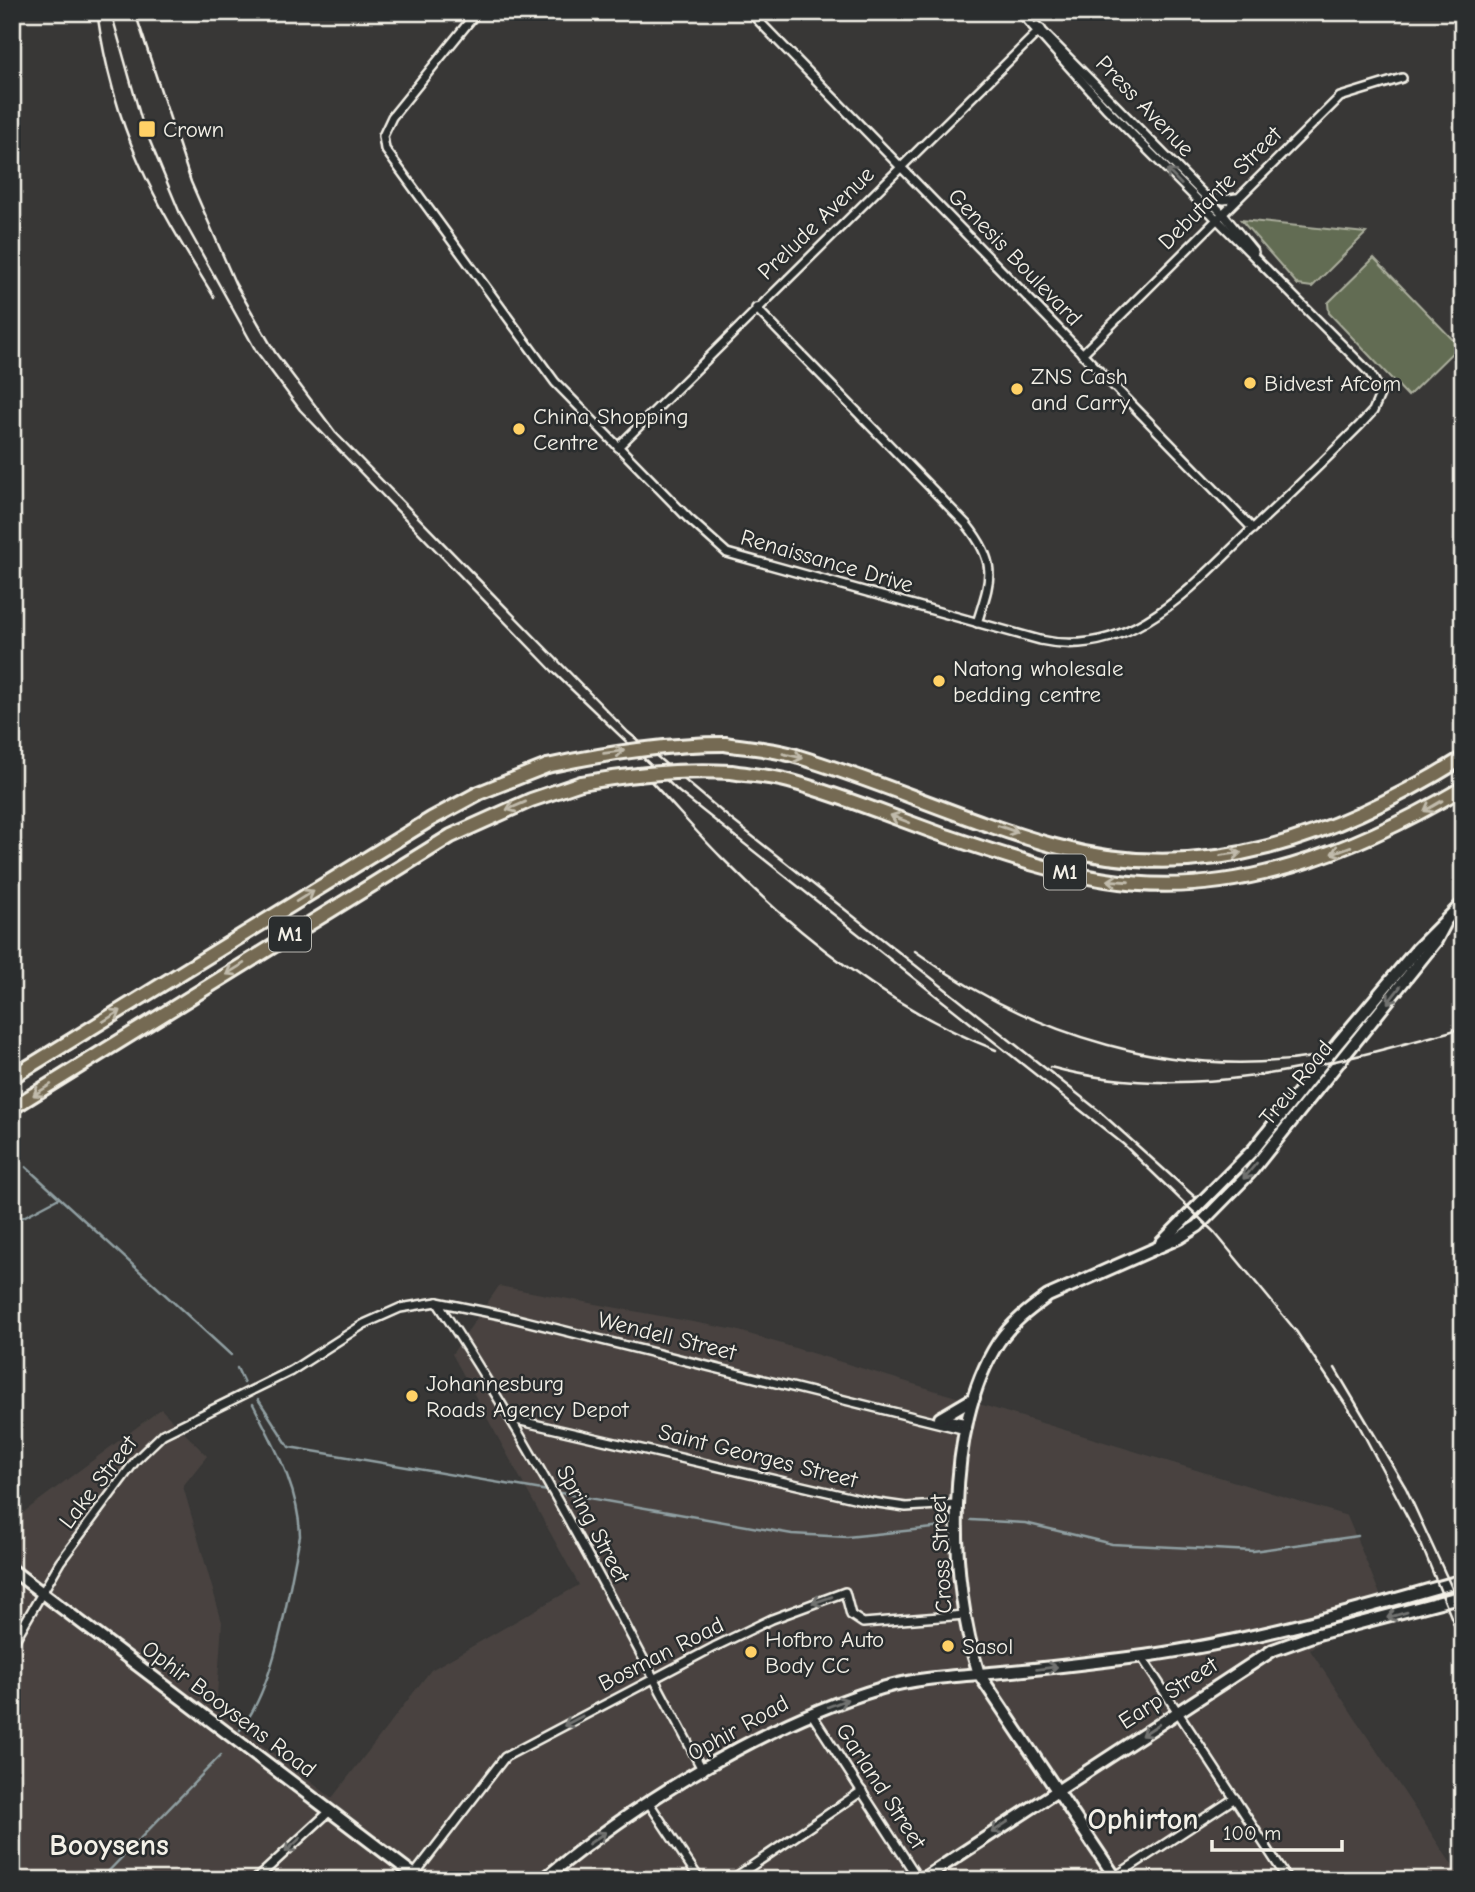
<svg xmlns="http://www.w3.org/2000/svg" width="1475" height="1892" font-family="'Comic Neue',sans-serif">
<rect width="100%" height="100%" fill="#383736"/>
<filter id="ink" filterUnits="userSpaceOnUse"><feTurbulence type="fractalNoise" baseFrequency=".0143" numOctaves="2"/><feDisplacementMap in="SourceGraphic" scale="14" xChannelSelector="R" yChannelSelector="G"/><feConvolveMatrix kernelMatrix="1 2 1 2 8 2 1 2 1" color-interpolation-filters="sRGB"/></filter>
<g filter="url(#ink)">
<path fill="#484340" d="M499,1286L736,1330L1347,1516L1382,1599L1310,1650L1462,1880H12V1521L161,1409L207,1456L183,1486L222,1622L216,1710L332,1798L431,1670L579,1585L452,1354Z"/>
<g fill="#626c52" stroke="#abae9d" stroke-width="2">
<path d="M1241,220L1366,233L1312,287L1298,285Z"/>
<path d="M1374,258L1459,346L1408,396L1329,313L1328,303Z"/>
</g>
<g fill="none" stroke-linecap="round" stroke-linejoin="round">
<g stroke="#909fa2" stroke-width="2.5">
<path d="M26,1167L231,1355"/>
<path d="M12,1223L59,1198"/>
<path d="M237,1368L244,1383"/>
<path d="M258,1399L289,1447L548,1491"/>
<path d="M555,1492L792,1534L847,1537L943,1527"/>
<path d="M1457,1515L1463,1514"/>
<path d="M971,1520L1025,1523L1112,1544L1253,1551L1358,1536"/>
<path d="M240,1730C276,1686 288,1593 300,1536C299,1488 274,1446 253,1404"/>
<path d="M100,1880L221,1755"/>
</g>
<g stroke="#f4f1e8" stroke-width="12">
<g id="street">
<path d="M477,12L392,117L383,136L385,149L555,382L688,518L727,553L1040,640C1129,660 1190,589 1248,533C1286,498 1323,462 1360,425L1373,411L1381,392L1370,373L1106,108L1020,12"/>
<path d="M750,12L1253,529"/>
<path d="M1037,26L1222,213L1254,252"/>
<path d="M1206,196L1224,200L1236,198"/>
<path d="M756,308L967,525C998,564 991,578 977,623"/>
<path d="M1082,354L1340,97L1402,78"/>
<path d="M618,447L1041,29"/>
<path d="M437,1302C537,1452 618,1612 703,1771"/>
<path d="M940,1418L968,1423"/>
<path d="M512,1419L871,1502L906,1507L955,1504"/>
<path d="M12,1645L60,1562L136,1460L163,1434L291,1371L364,1324L400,1308L437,1302L501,1315L966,1430"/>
<path d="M1141,1656L1288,1880"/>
<path d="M811,1713L919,1880"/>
<path d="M649,1803L700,1880"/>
<path d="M414,1875L505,1757L714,1647L772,1619L845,1592L851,1615L863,1623L965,1615"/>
<path d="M1113,1878L1235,1798"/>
<path d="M255,1880L330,1811"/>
<path d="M731,1880L862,1791"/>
</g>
</g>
<g stroke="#f4f1e8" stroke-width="16">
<g id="secondary">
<path d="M1161,1243L1254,1149L1338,1043L1417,949L1463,903"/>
<path d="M940,1418L974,1398"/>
<path d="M12,1570L421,1880"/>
<path d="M543,1880C635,1803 767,1722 882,1688C920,1677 962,1676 1002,1672C1050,1668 1097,1662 1144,1656C1253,1641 1358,1610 1463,1580"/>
<path d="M921,1880L1273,1650L1318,1634L1463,1596"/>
<path d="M1117,1880L979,1674C949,1582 944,1427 998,1343C1011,1323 1030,1309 1048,1296L1179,1238L1198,1226L1250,1173L1436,941L1445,924"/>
</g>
</g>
<g stroke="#f4f1e8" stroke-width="18">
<g id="highway">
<path d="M725,744C749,748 776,749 799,757C885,783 968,822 1055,846C1205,888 1337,836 1463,758"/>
<path d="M731,772C750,775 770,776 789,781C843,796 895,818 949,837C1000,854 1052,872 1106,880C1234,901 1356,851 1463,788"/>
<path d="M12,1077L431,819L479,793L547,766"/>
<path d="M12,1108L451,836L531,800L581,783"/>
</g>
</g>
<use href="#street" stroke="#2a2d2e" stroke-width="7"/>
<use href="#secondary" stroke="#2a2d2e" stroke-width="10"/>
<use href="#highway" stroke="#746b52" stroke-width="12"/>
<g stroke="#f4f1e8" stroke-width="2.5">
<path d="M97,12C114,132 152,197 214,297"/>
<path d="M111,12L142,122L181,216L256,351L300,410L552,671L679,792L1123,1144L1215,1233L1296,1331L1356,1420L1419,1539L1463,1646"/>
<path d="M135,12L191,182L235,283L275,352L336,433L628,732L732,820L1098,1110L1195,1197"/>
<path d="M637,767C666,796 692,828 721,857C799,936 893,1010 996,1050"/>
<path d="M915,951C1033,1037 1174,1080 1320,1056"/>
<path d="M1050,1067C1190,1105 1327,1065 1463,1028"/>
<path d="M1335,1368L1406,1488L1463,1612"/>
</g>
<g stroke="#f4f1e8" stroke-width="18" stroke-linecap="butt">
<g id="highway-bridge">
<path d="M547,766C607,753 664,744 725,744"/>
<path d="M581,783C632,774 679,769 731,772"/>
</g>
</g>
<use href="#highway-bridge" stroke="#746b52" stroke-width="12"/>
</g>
<defs><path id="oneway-shaft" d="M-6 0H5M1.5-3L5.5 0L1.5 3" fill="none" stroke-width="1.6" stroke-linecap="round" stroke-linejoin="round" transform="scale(1.75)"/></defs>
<g stroke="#71726f">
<use href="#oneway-shaft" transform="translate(1174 177) rotate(-134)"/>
<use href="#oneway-shaft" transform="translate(1394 995) rotate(128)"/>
<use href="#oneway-shaft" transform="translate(1250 1171) rotate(130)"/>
<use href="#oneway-shaft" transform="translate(822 1600) rotate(161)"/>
<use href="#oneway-shaft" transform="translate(1397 1615) rotate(164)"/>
<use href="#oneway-shaft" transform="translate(1047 1668) rotate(-7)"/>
<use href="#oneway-shaft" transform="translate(838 1703) rotate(-21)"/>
<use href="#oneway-shaft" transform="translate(573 1721) rotate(152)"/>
<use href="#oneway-shaft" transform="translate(1150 1730) rotate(147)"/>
<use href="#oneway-shaft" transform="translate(1000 1827) rotate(146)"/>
<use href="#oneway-shaft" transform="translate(597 1838) rotate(-35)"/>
<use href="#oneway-shaft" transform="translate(293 1845) rotate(137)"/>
</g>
<g stroke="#c1bbac">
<use href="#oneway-shaft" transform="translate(614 752) rotate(-8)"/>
<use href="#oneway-shaft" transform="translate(793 756) rotate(13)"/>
<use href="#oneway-shaft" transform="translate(516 806) rotate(157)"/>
<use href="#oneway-shaft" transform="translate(1433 806) rotate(150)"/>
<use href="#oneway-shaft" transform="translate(900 819) rotate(-159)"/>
<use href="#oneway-shaft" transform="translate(1008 829) rotate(19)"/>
<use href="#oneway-shaft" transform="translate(1341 850) rotate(160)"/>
<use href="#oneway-shaft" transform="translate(1231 854) rotate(-8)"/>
<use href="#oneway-shaft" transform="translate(1118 881) rotate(-176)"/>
<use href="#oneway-shaft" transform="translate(305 896) rotate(-32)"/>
<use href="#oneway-shaft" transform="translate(235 969) rotate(148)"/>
<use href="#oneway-shaft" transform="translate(112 1016) rotate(-32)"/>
<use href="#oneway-shaft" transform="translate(42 1090) rotate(148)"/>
</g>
</g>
<g fill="#ffd166" stroke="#2a2d2e" stroke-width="2.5">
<rect x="138" y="120" width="18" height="18" rx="3.5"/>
<circle cx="1250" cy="383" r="7"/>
<circle cx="1017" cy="389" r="7"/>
<circle cx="519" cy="429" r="7"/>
<circle cx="939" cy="681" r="7"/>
<circle cx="412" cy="1396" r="7"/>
<circle cx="948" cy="1646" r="7"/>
<circle cx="751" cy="1652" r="7"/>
</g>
<g text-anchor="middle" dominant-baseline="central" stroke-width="5" stroke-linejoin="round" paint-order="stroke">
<g fill="#2a2d2e" stroke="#b7b6b0" stroke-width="2">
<rect x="1044" y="854.5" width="42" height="35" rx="5"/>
<rect x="269" y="916.5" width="42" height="35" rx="5"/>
</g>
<g font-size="21" font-weight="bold" fill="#f4f1e8">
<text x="1065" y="872">M1</text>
<text x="290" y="934">M1</text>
</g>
<g font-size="23" fill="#f4f1e8" stroke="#2a2d2e">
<text transform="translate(1145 106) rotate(46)">Press Avenue</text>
<text transform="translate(1220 188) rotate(-45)">Debutante Street</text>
<text transform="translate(816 223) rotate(-44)">Prelude Avenue</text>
<text transform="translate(1015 257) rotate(46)">Genesis Boulevard</text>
<text transform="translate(827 561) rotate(16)">Renaissance Drive</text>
<text transform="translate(1296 1083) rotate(-51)">Treu Road</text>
<text transform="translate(667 1336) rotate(14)">Wendell Street</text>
<text transform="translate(758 1456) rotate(14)">Saint Georges Street</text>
<text transform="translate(98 1482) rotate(-52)">Lake Street</text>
<text transform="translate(593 1524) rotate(62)">Spring Street</text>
<text transform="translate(941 1554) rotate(-93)">Cross Street</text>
<text transform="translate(661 1654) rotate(-27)">Bosman Road</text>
<text transform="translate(1168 1693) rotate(-33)">Earp Street</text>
<text transform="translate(229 1709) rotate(37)">Ophir Booysens Road</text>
<text transform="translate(738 1728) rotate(-29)">Ophir Road</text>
<text transform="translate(881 1786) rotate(57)">Garland Street</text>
</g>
<g font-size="23" fill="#f4f1e8" stroke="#2a2d2e" text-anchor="start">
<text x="163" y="129">Crown</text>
<text x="1031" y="376">ZNS Cash<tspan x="1031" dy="26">and Carry</tspan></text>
<text x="1264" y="383">Bidvest Afcom</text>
<text x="533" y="416">China Shopping<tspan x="533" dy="26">Centre</tspan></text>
<text x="953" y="668">Natong wholesale<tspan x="953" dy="26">bedding centre</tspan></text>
<text x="426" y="1383">Johannesburg<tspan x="426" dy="26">Roads Agency Depot</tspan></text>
<text x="765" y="1639">Hofbro Auto<tspan x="765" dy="26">Body CC</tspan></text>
<text x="962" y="1646">Sasol</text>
</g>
<g font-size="30" font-weight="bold" fill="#f4f1e8" stroke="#2a2d2e">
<text x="1143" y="1819">Ophirton</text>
<text x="109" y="1845">Booysens</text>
</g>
</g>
<rect width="1475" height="1892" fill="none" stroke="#2a2d2e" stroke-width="42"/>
<rect x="21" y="21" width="1433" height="1850" fill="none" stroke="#f4f1e8" stroke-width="2.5" filter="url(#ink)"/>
<path d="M1212 1840v10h130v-10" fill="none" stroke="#f4f1e8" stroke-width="3.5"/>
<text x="1223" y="1840" font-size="21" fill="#f4f1e8" stroke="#2a2d2e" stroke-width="5" paint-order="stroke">100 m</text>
</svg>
